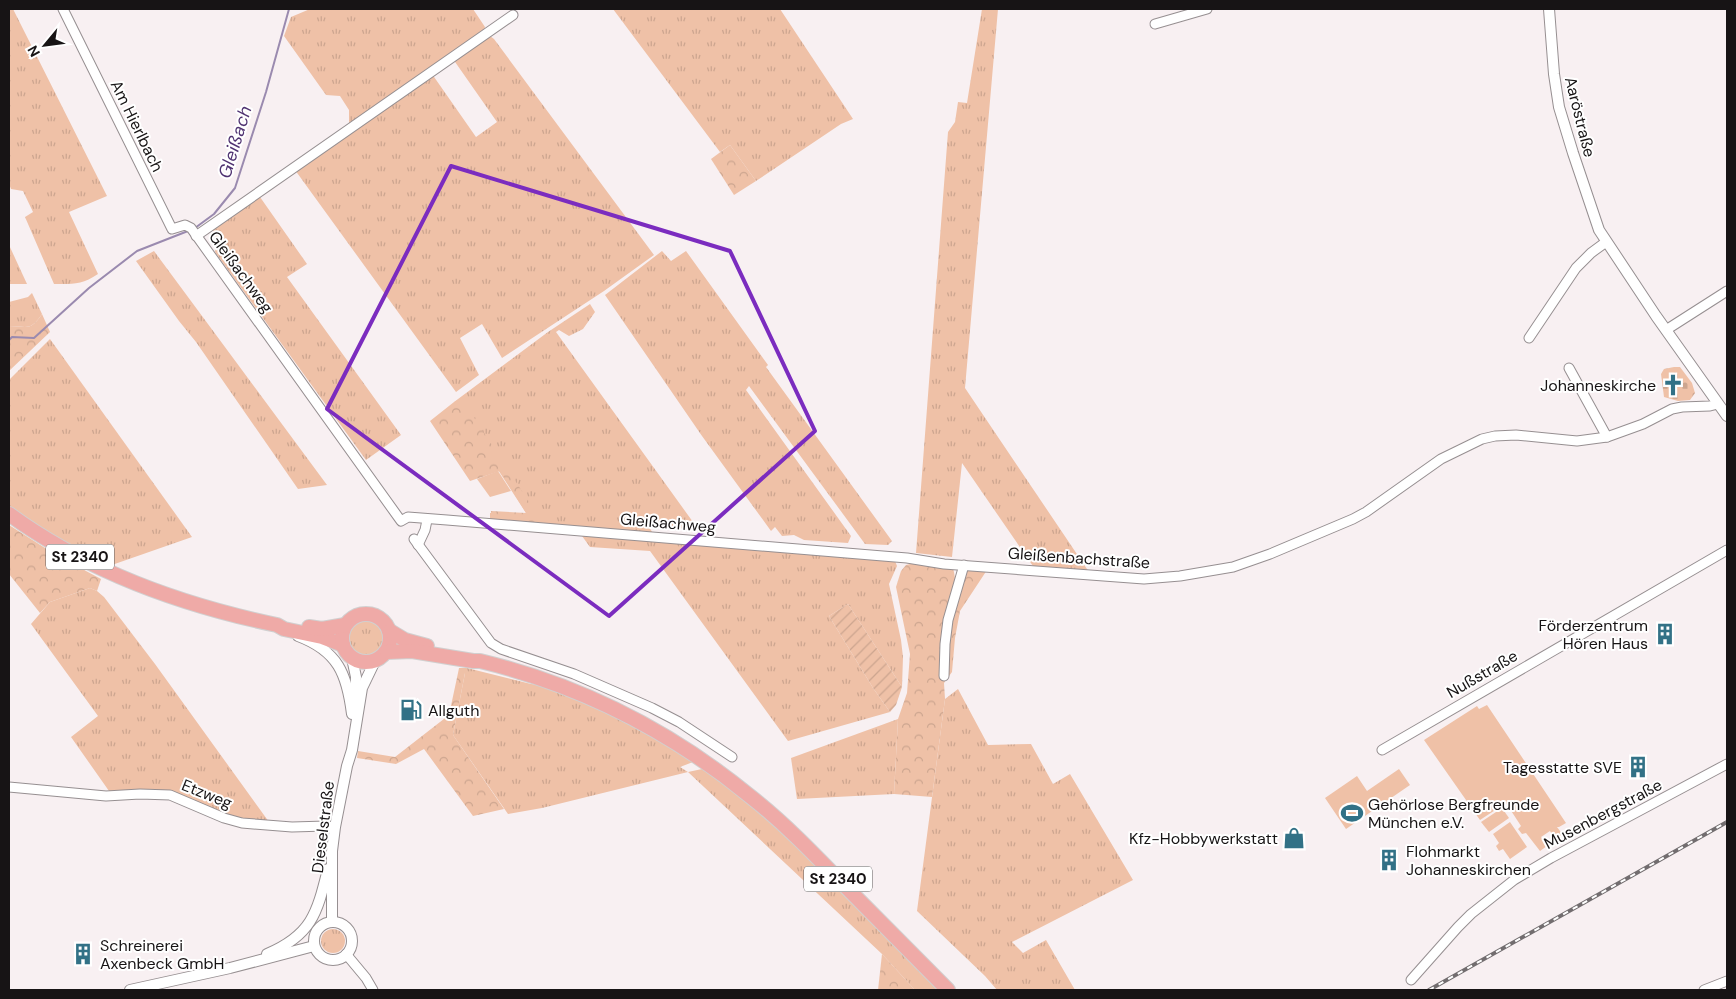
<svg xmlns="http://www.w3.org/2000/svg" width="1736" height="999" font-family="'DM Sans',sans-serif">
<defs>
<pattern id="grass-tufts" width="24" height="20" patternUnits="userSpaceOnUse" patternTransform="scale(1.25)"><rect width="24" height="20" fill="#efc1a7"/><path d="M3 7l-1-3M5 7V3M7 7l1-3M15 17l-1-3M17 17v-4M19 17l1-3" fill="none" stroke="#cca58f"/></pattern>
<pattern id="forest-crowns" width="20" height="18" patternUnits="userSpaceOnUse" patternTransform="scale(1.25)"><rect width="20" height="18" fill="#efc1a7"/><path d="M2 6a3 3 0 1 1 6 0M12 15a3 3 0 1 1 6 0" fill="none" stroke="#cca58f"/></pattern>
<pattern id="cemetery-stones" width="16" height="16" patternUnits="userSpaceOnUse" patternTransform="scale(1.25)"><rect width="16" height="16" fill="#efc1a7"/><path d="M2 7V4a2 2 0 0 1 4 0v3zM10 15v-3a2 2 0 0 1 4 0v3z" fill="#cca58f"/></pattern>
<pattern id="garden-furrows" width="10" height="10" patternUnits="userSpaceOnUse" patternTransform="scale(1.25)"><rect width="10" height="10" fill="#efc1a7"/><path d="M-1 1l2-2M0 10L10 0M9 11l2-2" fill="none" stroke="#cca58f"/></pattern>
</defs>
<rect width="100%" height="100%" fill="#f8f0f2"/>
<g fill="url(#grass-tufts)">
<path d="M9,9H13L107,196L69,212L98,274C82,285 73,284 54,284L25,217L33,212L23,191L11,189L9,184Z"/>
<path d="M310,9H473L485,27L484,30L349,127V110L340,96L326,95L284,36L291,17Z"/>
<path d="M613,9H780L853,119L841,124L756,181L730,145L720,152Z"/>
<path d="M982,9H998L965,388L1089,572L1035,569L962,463L952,557L916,553L948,132L955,122L958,102L967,103Z"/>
<path d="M490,36L494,39L654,255L604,291L502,358L482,324L460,338L479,375L456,392L295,170L432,74L476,137L497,122L453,59Z"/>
<path d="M260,197L307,264L287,277L401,435L366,460L215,252L217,239L212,230Z"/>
<path d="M9,245L27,284H9Z"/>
<path d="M154,251L327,485L298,489L196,342L179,321L136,261Z"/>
<path d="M662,251L671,261L686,251L768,365L766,367L892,541L888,545L865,544L749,386L746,390L851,536L848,543L804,540L794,535L782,536L775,527L771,531L702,436L605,295Z"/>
<path d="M32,293L42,314C30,332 27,326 9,326V302L28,297Z"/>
<path d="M590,304L595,312L583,329L569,336L559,330L556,332L698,529L649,527L654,535L490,521V513H526L454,402L548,332Z"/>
<path d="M50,339L192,537L109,566L54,537L9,507V380Z"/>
<path d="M582,536L895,561L897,566L889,584L901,640L903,657L902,687L848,604L829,616L873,688L890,712L788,741L650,551L590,547Z"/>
<path d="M90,588L97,591L104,597L155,664L269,822L233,818L158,790L109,791L71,737L98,716L31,624L50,602Z"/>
<circle cx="366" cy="638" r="17"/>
<path d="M459,668H467L531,684L543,685L563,692L652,734L693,762L680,767L688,772L702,769L749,802L787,835L942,990H915L882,954L688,772L542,808L508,814L453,735L465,673H458Z"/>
<path d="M958,689L988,745L1031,744L1053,784L1070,774L1133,880L1012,942L1023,953L1046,940L1075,990H997L985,976L917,911L945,699Z"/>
<path d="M898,719L894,794L797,799L791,758Z"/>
<circle cx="333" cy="941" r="12"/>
</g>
<g fill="url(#forest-crowns)">
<path d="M730,145L756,181L734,195L711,159Z"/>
<path d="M42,314L50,332L9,371V326C27,326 30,332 42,314Z"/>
<path d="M462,399L544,525L491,520V511L526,513L500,471L470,481L430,421L454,402Z"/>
<path d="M9,525L56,555L101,579L97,591L90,588L50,602L40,613L9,574Z"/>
<path d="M918,562L953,567L955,578L962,579L966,568L987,570L960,611L955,638L952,672L944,683L945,699L932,797L894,794L898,719L907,693L910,654L896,587L901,571L906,565Z"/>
<path d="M458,673H465L453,735L504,809L473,816L424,749L396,764L357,758L358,751L395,757L449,715Z"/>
<path d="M882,954L915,990H878Z"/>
</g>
<path fill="url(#cemetery-stones)" d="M1674,367H1680L1692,383L1695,393L1690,400L1678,401L1664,397L1661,374L1664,369Z"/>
<g fill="#efc1a7">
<path d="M498,471L511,491L490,497L477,479Z"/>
<path d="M1487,705L1566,823L1559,827H1557L1563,835L1556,840L1550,831L1541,837L1547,846L1540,851L1526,833L1522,834L1518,829L1521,826L1506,803L1480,820L1424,740L1477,706L1479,709Z"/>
<path d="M1399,769L1410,785L1346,829L1325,798L1357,776L1367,791Z"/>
<path d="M1502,808L1509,818L1489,832L1481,822Z"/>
<path d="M1510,822L1527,847L1510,859L1503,849L1499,851L1496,846L1499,843L1493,834Z"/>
</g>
<path fill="url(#garden-furrows)" d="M848,604L902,687L896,705L890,712L873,688L829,616Z"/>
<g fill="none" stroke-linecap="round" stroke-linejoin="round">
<g stroke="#9a8aaf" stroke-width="2">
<path d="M195,228L214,214L235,188L266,92L289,9"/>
<path d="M9,340L12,337L34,338L89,288L137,251L188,231"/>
</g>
<g stroke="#968f91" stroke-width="11">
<g id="minor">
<path d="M63,9L172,229L185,225L191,228L401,521L408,517L447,520L907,558L944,564L1144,579L1180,576L1233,567L1270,554L1353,519L1366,512L1441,459L1482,439L1495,436L1516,435L1577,441L1607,437L1643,424L1672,409L1682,407L1710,406L1718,404"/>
<path d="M1155,24L1207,9"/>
<path d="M196,236L513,15"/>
<path d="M1666,330L1727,291"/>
<path d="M1529,338L1576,268L1591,253L1606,242"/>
<path d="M1569,368L1607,437"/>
<path d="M414,539L491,643L501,649L574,674L652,708L679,722L732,757"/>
<path d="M418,545L425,530L427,520"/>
<path d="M944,676L945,644L948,620L964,565"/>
<path d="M1382,750L1727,550"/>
<path d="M9,787L106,796L140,794L170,795L224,818L242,823L292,827L326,826L335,827"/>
<path d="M346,954L366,978L373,990"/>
<path d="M1411,980L1458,927L1471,914L1514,880L1551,858L1727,764"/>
<path d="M1704,990L1727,981"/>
</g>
</g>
<g stroke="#968f91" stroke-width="12">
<g id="tertiary">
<path d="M1549,9L1554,74L1559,107L1573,153L1599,230L1656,316L1727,416"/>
<path d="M298,636C338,651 347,674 352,714"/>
<path d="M352,658L356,677L355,697"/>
<path d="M332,922V851L335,827L347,766L352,750L362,688L375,661"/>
<circle cx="333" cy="941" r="19"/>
<path d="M267,954C312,935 317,913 328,869"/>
<path d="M130,990L230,968L314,946"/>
</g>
</g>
<g stroke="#d1d0d0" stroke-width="16">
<g id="primary">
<path d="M9,514C88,572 181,605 277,625L284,629L322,637L343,645"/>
<circle cx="366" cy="638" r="24"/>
<path d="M309,627L322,629L345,625"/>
<path d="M390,631L405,640L427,646"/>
<path d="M387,652L412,651L473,661H480C580,685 672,732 751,797C784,823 813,853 842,883C877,918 912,954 948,990"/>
</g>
</g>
<use href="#minor" stroke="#fff" stroke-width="9"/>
<use href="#tertiary" stroke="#fff" stroke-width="10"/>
<use href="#primary" stroke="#efaaa7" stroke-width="14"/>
<g stroke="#726d6f" stroke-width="4">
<path id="rail" d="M1429,990L1727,822"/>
</g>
<use href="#rail" stroke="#fff" stroke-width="2" stroke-dasharray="5.5" stroke-linecap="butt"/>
</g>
<path fill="none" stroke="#7b2cbf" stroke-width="4" stroke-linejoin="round" d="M451,166L730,251L815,431L609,616L327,409Z"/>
<defs>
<g id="church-bare" transform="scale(1.725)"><path d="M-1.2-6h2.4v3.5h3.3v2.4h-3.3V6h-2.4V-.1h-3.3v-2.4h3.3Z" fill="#327186" stroke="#fff" stroke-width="2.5" paint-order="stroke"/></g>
<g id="building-bare" transform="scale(1.725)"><path d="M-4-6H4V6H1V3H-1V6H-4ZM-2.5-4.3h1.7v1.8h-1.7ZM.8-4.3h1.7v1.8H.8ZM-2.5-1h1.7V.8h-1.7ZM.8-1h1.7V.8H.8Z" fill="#327186" stroke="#fff" stroke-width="2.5" paint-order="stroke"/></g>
<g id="fuel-bare" transform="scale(1.725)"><path d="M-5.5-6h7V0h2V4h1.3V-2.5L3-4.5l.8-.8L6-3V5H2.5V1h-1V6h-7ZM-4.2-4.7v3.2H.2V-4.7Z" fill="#327186" stroke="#fff" stroke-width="2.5" paint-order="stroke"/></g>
<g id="stadium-bare" transform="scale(1.725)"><path d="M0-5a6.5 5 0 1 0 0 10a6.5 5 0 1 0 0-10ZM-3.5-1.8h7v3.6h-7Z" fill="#327186" stroke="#fff" stroke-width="2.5" paint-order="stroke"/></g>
<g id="shop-bare" transform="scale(1.725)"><path d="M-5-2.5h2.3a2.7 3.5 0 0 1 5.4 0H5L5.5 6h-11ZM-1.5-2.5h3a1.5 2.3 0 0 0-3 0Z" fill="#327186" stroke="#fff" stroke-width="2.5" paint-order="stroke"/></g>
</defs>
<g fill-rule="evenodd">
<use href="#church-bare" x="1673" y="385"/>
<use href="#building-bare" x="1665" y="634"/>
<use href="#fuel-bare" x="411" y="710"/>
<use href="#building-bare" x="1638" y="767"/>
<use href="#stadium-bare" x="1352" y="813"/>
<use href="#shop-bare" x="1294" y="838"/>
<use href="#building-bare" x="1389" y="860"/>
<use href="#building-bare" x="83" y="954"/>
</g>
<g text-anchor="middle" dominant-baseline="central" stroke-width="4" stroke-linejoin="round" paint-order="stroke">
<g fill="#fff" stroke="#5d5a5b" stroke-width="1">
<rect x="46" y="544.5" width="68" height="25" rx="4"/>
<rect x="804" y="866.5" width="68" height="25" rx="4"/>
</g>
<g font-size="15" font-weight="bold" fill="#171415">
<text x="80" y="557">St 2340</text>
<text x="838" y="879">St 2340</text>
</g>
<g font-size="16" fill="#171415" stroke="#fff">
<text transform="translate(1580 117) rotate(76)">Aaröstraße</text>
<text transform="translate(137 126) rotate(64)">Am Hierlbach</text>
<text transform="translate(241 272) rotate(54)">Gleißachweg</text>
<text transform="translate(668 523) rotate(5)">Gleißachweg</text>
<text transform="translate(1079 558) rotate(4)">Gleißenbachstraße</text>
<text transform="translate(1482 674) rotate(-30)">Nußstraße</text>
<text transform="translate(207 794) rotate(22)">Etzweg</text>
<text transform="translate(1603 814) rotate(-28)">Musenbergstraße</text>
<text transform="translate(323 827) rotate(-83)">Dieselstraße</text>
</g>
<g font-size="16" fill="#171415" stroke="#fff" text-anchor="end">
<text x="1656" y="385">Johanneskirche</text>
<text x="1648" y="625">Förderzentrum<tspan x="1648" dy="18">Hören Haus</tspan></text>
<text x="428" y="710" text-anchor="start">Allguth</text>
<text x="1622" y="767">Tagesstatte SVE</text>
<text x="1368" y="804" text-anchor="start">Gehörlose Bergfreunde<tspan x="1368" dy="18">München e.V.</tspan></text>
<text x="1278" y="838">Kfz-Hobbywerkstatt</text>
<text x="1406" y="851" text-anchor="start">Flohmarkt<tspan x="1406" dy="18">Johanneskirchen</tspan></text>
<text x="100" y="945" text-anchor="start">Schreinerei<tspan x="100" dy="18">Axenbeck GmbH</tspan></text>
</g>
<g font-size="18" font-style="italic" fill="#4f3271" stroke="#fff">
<text transform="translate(235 142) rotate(-73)">Gleißach</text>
</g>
</g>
<rect width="1736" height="999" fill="none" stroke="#171415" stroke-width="20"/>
<g transform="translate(45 45) rotate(241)" stroke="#ffffff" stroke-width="4" paint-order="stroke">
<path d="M0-4L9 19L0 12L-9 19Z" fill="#171415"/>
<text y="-8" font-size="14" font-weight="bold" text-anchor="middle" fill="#171415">N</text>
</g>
</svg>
